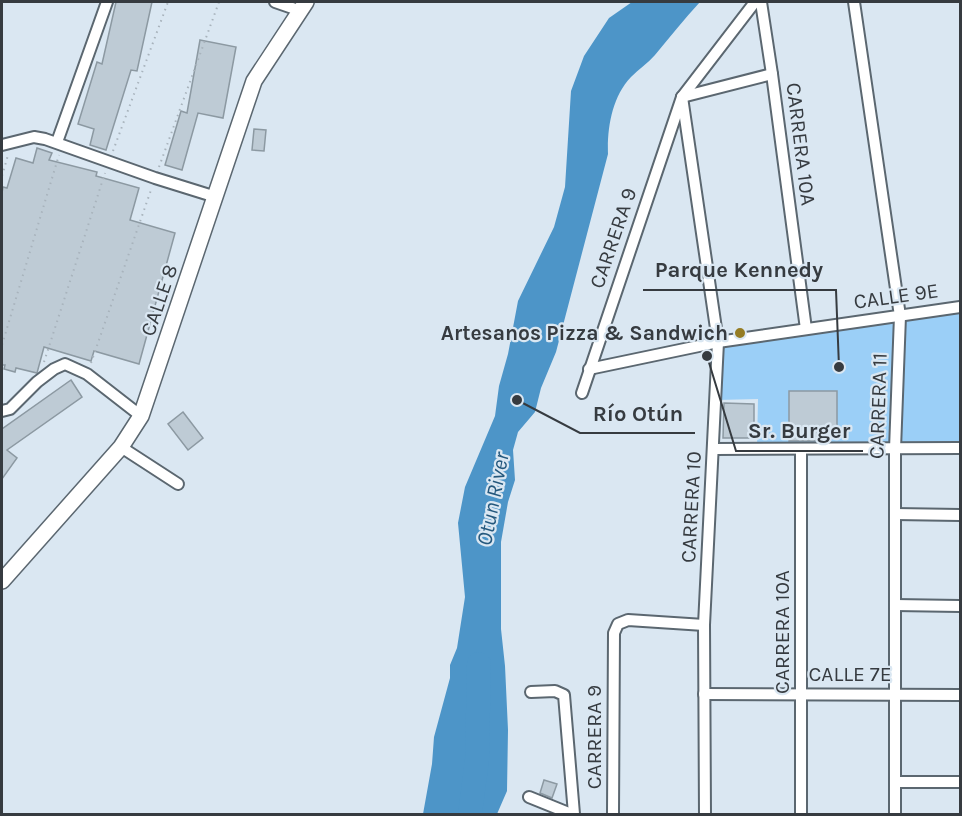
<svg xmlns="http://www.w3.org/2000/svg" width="962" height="816" font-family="Karla,sans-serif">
<rect width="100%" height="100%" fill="#dae7f2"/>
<path fill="#9bcff7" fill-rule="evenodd" d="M960,307V448H757L758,399L716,400L718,342ZM789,391H837V436H826V441H789Z"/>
<path fill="#4d95c8" d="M632,2H700C684,19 670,37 655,55C648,63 639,69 631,77C612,97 607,128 608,154L556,352L541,388L535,412L518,432L513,450L515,480L508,502L501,542V629L505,666L508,730L507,791L497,814H478C483,777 487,741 486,703L480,697L474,706L468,746L463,814H423L432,764L434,737L450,678V665L457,648L465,597L458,523L465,487L495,416L499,386L508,354L518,301L554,227L565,187L571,91L584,56L609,18Z"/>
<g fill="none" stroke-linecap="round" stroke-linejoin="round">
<path stroke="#4d95c8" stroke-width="24" d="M470,814L477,760L479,664"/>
</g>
<g fill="#becbd5" stroke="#8c99a2" stroke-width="1.5">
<path d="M116,2H152L137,71L131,70L106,150L90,145L94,129L78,124L97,62L102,64Z"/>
<path d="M200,40L236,47L223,118L198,113L182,170L165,165L181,111L187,113Z"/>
<path d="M254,129L266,130L264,151L252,150Z"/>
<path d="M37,148L52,153L49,160L97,172L96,176L139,188L130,220L175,233L139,364L94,351L91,361L44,347L37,373L16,368L15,372L4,369L5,365H2V193L3,187L7,188L16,158L33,163Z"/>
<path d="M71,380L82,397L7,450L17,458L2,479V429Z"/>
<path d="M789,391H837V436H826V441H789Z"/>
<path d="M724,403L754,404V438H723Z"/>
<path d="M183,412L203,438L188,450L168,424Z"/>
<path d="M544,780L557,784L552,798L540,793Z"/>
</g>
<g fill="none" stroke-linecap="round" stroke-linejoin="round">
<g stroke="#5b6770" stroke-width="14">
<g id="street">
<path d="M275,2L301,11"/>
<path d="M761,2L772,74L806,329"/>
<path d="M854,2L900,316L895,449V814"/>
<path d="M682,97L718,342L704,625L705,814"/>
<path d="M682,97L772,74"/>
<path d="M57,142L107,2"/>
<path d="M2,145L34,137L45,139L155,178L216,197"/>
<path d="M589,369L718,342L960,307"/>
<path d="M582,393L682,97L755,2"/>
<path d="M2,411L10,409L37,382L54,369L65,364L87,374L141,416"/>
<path d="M121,447L178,484"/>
<path d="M714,449L960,448"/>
<path d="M895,514L960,515"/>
<path d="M895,605L960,606"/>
<path d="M531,692L555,691L564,695L574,814"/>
<path d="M704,694L960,695"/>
<path d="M895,782H960"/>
<path d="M529,797L571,814"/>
<path d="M613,814L614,633L618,624L628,620L704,625"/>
<path d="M801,814V449"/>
</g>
</g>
<g stroke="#5b6770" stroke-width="18">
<path id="secondary" d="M2,581L121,447L141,416L254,81L306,2"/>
</g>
<g stroke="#a8b3bc" stroke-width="2" stroke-dasharray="1.5 4.5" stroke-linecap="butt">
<path d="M113,151L168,2"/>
<path d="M159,167L219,2"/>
<path d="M2,176L8,155"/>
<path d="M2,345L59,155"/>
<path d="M44,362L105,173"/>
<path d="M91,363L151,190"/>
</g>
<use href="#street" stroke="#fff" stroke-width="10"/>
<use href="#secondary" stroke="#fff" stroke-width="15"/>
</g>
<circle fill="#957c23" stroke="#dae7f2" stroke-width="2" cx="740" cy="333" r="6"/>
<g text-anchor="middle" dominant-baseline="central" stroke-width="4.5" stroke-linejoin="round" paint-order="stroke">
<g font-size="21" fill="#363b40" stroke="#dae7f2">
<text transform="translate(801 144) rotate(83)">CARRERA 10A</text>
<text transform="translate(613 238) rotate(-71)">CARRERA 9</text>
<text transform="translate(896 296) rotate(-8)">CALLE 9E</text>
<text transform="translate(159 300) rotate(-71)">CALLE 8</text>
<text transform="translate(878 406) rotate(-88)">CARRERA 11</text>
<text transform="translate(691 507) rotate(-87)">CARRERA 10</text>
<text transform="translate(782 632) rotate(-90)">CARRERA 10A</text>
<text x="850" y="674">CALLE 7E</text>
<text transform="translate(594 737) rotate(-90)">CARRERA 9</text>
</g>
<g font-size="21" font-weight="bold" fill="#363b40" stroke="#dae7f2" text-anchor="end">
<text x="728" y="333">Artesanos Pizza &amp; Sandwich</text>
</g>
<g font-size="22" font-style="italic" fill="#24587d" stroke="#dae7f2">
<text transform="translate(493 499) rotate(-79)">Otun River</text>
</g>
</g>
<path fill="none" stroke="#363b40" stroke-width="2" d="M839 367L836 290H643M517 400L580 433H695M707 356L736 451H863"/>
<g fill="#363b40" stroke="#dae7f2" stroke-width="2">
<circle cx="839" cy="367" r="6"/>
<circle cx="517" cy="400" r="6"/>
<circle cx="707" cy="356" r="6"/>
</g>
<g font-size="22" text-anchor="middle" font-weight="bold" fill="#363b40" stroke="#dae7f2" stroke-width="4.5" stroke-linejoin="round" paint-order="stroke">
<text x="739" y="277">Parque Kennedy</text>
<text x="638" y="421">Río Otún</text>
<text x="799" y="438">Sr. Burger</text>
</g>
<rect width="962" height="816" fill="none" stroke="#363b40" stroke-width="6"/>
</svg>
